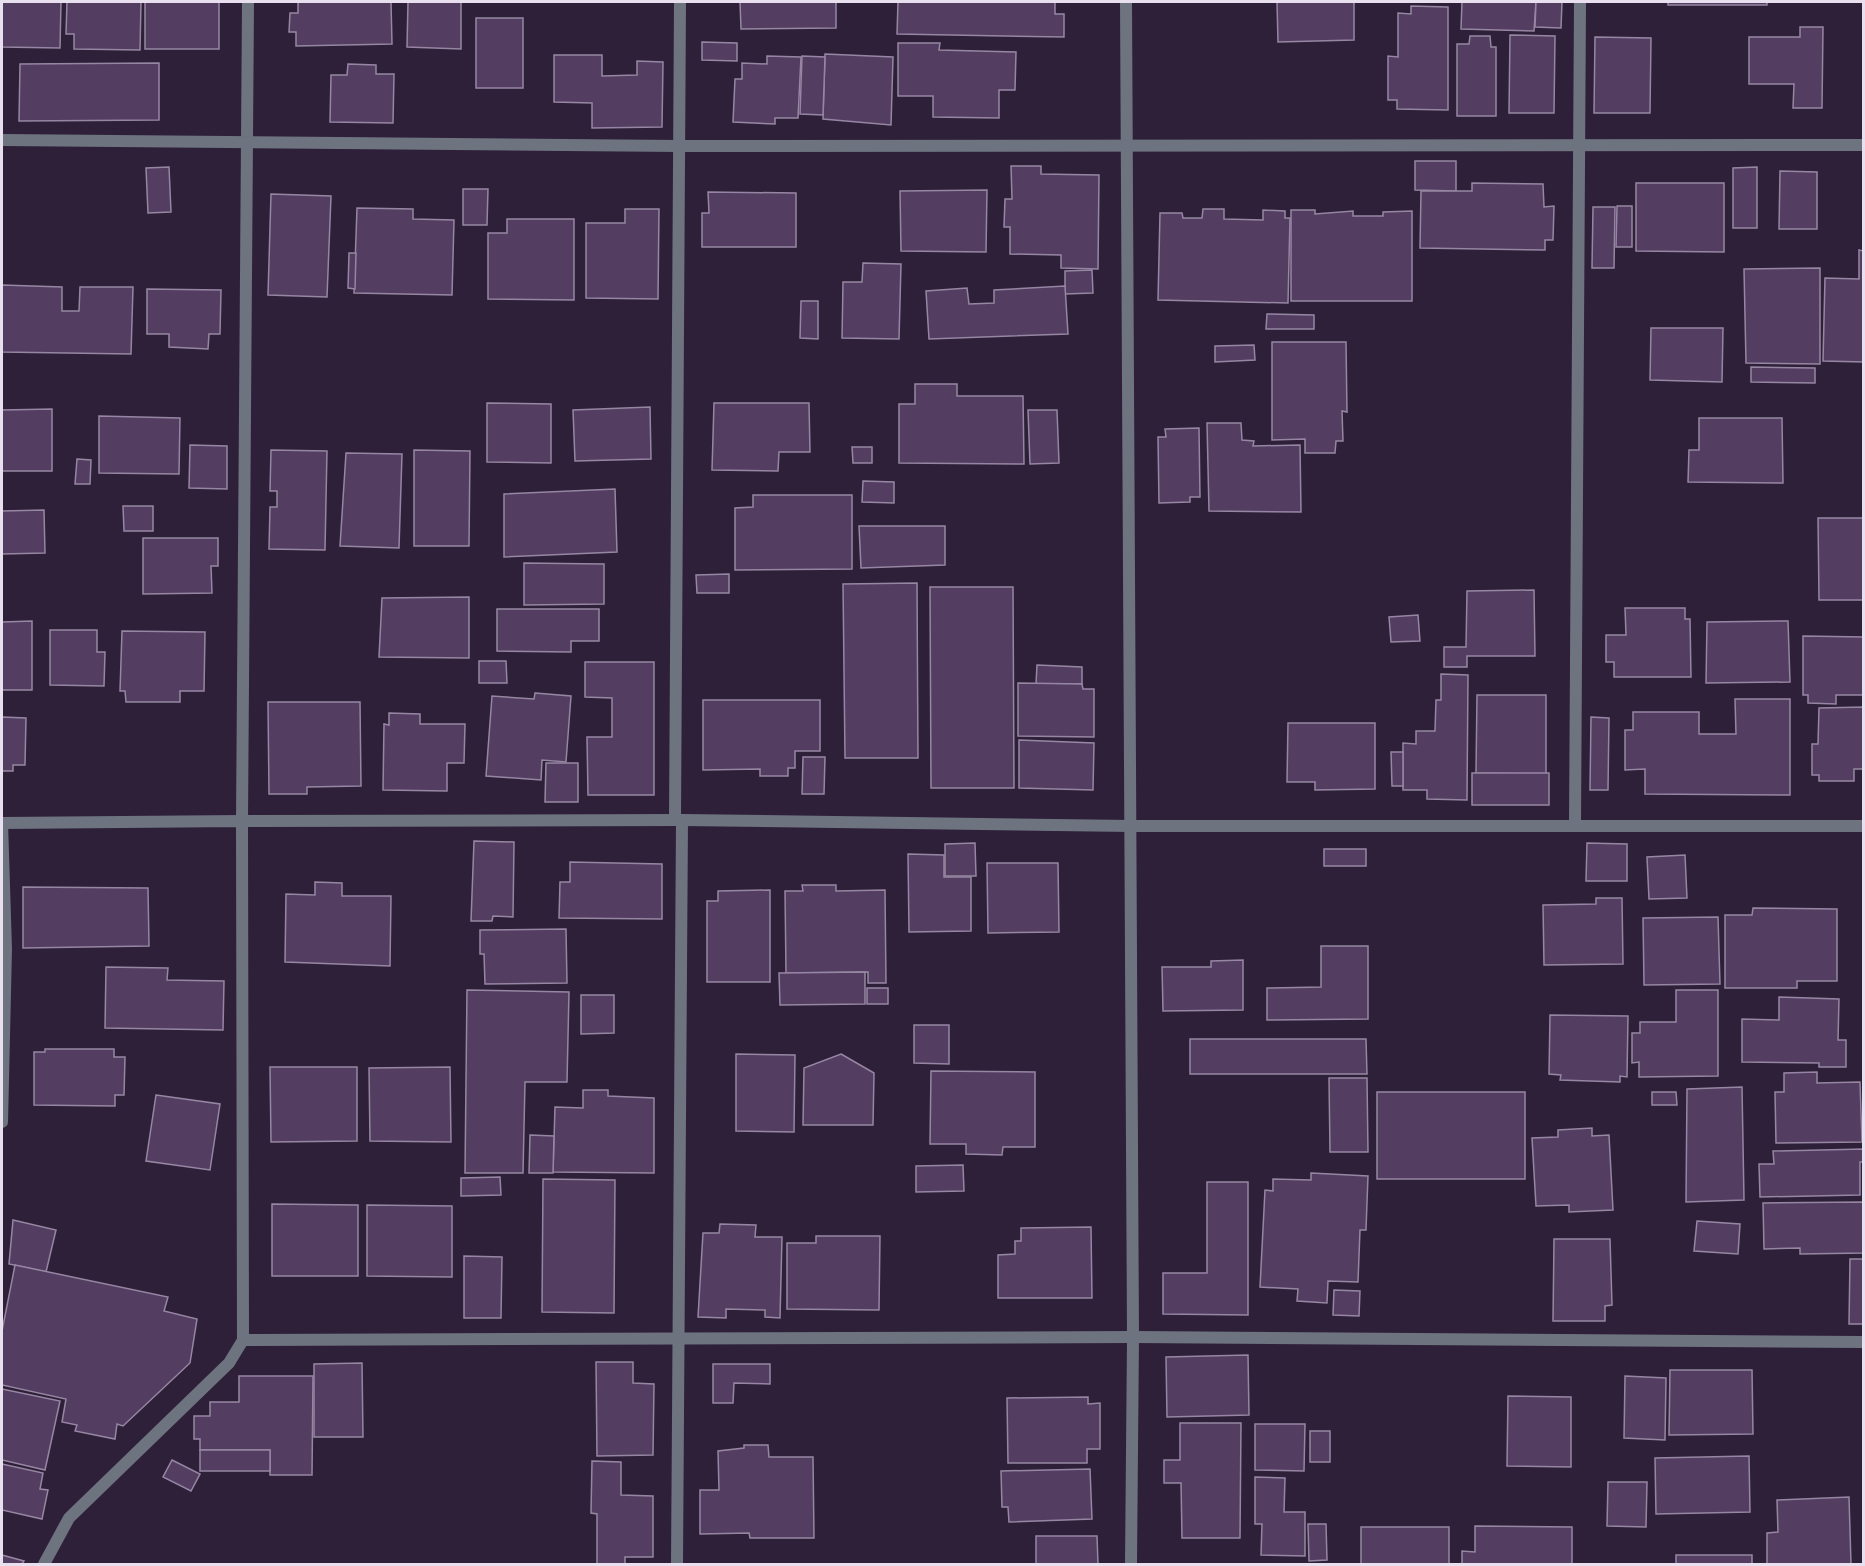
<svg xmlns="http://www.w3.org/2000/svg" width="1865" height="1566" font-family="Montserrat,sans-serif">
<rect width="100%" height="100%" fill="#2e2038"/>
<g fill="#533e62" stroke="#9786a3" stroke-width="1.5">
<path d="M2,2H61L60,48L2,47Z"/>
<path d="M67,2H141L140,50L74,49V34H66Z"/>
<rect x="145" y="2" width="74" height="47"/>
<path d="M298,2H391L392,44L296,46V32H289L290,13H298Z"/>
<path d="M408,2H461V49L407,47Z"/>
<path d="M740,2H836V28L741,29Z"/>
<path d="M898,2H1055V14H1064V37L897,34Z"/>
<path d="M1277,2H1354V40L1278,42Z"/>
<path d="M1462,2H1536L1534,31L1461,29Z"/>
<path d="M1536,2H1562L1561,28L1535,27Z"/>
<rect x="1668" y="2" width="99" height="3"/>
<path d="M1411,6L1448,7V110L1397,109V100H1388V56L1398,57V13L1411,14Z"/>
<rect x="476" y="18" width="47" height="70"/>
<path d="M1800,27H1823L1822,108H1793L1794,84H1749V37H1800Z"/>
<path d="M1510,35L1555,36L1554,113H1509Z"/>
<path d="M1470,36H1490L1491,47H1496V116H1457V44H1469Z"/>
<path d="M1595,37L1651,38L1650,113H1594Z"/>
<path d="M702,42L737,43V61L702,60Z"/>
<path d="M898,43H940L939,50L1016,52L1015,90H999V118L933,117V96H898Z"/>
<path d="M825,54L893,57L891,125L823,119Z"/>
<path d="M554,55H602V76L637,75V61L663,62L662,127L592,128V103L554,102Z"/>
<path d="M767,56L801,57L798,118H775V124L733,122L735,79H742V63L767,64Z"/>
<path d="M802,56L825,57L823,115L800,114Z"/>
<path d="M159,63V120L19,121L20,64Z"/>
<path d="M348,64L376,65V74H394L393,123L330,122L331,75H347Z"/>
<path d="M1415,161H1456V191L1415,190Z"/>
<path d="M1011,166H1041V174L1099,175L1098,269L1061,268V255L1010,254V227H1004L1005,199H1012Z"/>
<path d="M169,167L171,212L148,213L146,168Z"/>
<path d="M1757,167V228H1733V168Z"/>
<path d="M1780,171L1817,172V229H1779Z"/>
<path d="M1472,183L1543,184L1544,207L1554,206L1553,240H1545V250L1420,248L1421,191H1472Z"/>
<path d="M1636,183H1724V252L1636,251Z"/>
<path d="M463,189H488L487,225H463Z"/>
<path d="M987,190L986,252L901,251L900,191Z"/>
<path d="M708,192L796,193V247H702V213H709Z"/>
<path d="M271,194L331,196L327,297L268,295Z"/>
<path d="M1617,206H1632V247H1616Z"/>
<path d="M1593,207H1615L1614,268H1592Z"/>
<path d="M357,208L413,209V219L454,220L452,295L354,293Z"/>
<path d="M625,209H659L658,299L586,298V223H625Z"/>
<path d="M1203,209H1224V219L1263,220V210L1285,211V218H1290L1288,303L1158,300L1160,213H1182L1183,218H1202Z"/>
<path d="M1291,210H1315V214L1353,211V216H1383V212L1412,211V301H1291Z"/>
<path d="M507,219H574V300L488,299V233H507Z"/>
<path d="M1859,250L1864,251V362L1823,361L1825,278L1859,279Z"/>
<path d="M349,253H356L355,289L348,288Z"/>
<path d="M863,263L901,264L899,339L842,338L843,282H862Z"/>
<path d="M1820,268V364L1746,363L1744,269Z"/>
<path d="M1092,270L1093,293L1065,294V271Z"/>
<path d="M2,285L62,287V311H79L80,287H133L131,354L2,352Z"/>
<path d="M1065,286L1068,334L929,339L926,291L967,288L969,304L994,303V290Z"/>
<path d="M147,289L221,290L220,334H209L208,349L169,347V334H147Z"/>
<path d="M801,301H818V339L800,338Z"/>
<path d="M1267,314L1314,315V329H1266Z"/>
<path d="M1651,328H1723L1722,382L1650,380Z"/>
<path d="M1272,342H1346L1347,412L1342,411L1343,441H1336L1335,453H1305V439L1272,440Z"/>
<path d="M1254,345L1255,360L1215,362V346Z"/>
<path d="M1751,367L1815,368V383L1751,382Z"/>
<path d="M915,384H957V396H1023L1024,464L899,463V404H915Z"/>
<path d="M487,403L551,404V463L487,462Z"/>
<path d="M714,403H809L810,452H779L778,471L712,470Z"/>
<path d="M650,407L651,459L575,461L573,410Z"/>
<path d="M52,409V471H2V410Z"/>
<path d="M1028,410H1057L1059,463L1030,464Z"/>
<path d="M99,416L180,418L179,474L99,473Z"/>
<path d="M1699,418H1782L1783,483L1688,482L1689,450H1699Z"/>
<path d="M1207,423H1241L1242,440L1254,441L1253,446L1300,445L1301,512L1209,511Z"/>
<path d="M1199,428L1200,497H1190V502L1159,503L1158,437H1166L1165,429Z"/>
<path d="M190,445L227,446V489L189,488Z"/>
<path d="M852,447H872V463H853Z"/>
<path d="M271,450L327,451L325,550L269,549L270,507H277V491H270Z"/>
<path d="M414,450L470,451L469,546H414Z"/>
<path d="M346,453L402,454L399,548L340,546Z"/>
<path d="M77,459L91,460L90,484H75Z"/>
<path d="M863,481L894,482V503L862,502Z"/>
<path d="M615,489L617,552L504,557V494Z"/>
<path d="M753,495H852V569L735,570V508L753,507Z"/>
<path d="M123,506H153V531H124Z"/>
<path d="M44,510L45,553L2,554V511Z"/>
<path d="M1818,518H1864V600H1819Z"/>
<path d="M859,526H945V565L861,568Z"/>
<path d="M143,538H218V566H211L212,593L143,594Z"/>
<path d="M524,563L604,564V604L524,605Z"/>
<path d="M729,574V593H697L696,575Z"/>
<path d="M917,583L918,758H845L843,584Z"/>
<path d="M930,587H1013L1014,788H931Z"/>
<path d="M1534,590L1535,656H1467V667H1444V647H1466L1467,591Z"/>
<path d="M469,597V658L379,657L382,598Z"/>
<path d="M1625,608H1685V619H1690L1691,677H1614V662H1606V635H1626Z"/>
<path d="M497,609H599V641H571V652L497,651Z"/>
<path d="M1418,615L1420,641L1391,642L1389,617Z"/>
<path d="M32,621V690H2V622Z"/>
<path d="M1788,621L1790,682L1706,683L1707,622Z"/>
<path d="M50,630H97V652H105L104,686L50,685Z"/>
<path d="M122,631L205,632L204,691H180V702H126L125,691H120Z"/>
<path d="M1803,636L1864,637V695H1836V704L1808,703V695H1803Z"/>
<path d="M479,661H506L507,683H479Z"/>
<path d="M585,662H654V795H588L587,737H612V698L585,697Z"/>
<path d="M1037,665L1082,667V684H1036Z"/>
<path d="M1441,674L1468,675L1467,800L1427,799V790H1403V743L1416,744V731H1435L1436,700H1441Z"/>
<path d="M1018,683L1082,684L1083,689H1094V737L1018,736Z"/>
<path d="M535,693L571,696L566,762L542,760L541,780L486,776L492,696L534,699Z"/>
<path d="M1477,695H1546V774L1476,773Z"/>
<path d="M1735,699H1790V795L1645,794V769L1625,770V730H1633V712H1699V734H1736Z"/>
<path d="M703,700H820V751H795V768H788V776H760V769L703,770Z"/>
<path d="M268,702H360L361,786L307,787V794H269Z"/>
<path d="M1864,707V769H1854V781H1819V775H1812V744H1818L1819,708Z"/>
<path d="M389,713L420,714V724H465L464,763H447V791L383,790L384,724L389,725Z"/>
<path d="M2,717L26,718L25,765H13V771H2Z"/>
<path d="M1591,717L1609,718L1608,790H1590Z"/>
<path d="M1288,723H1375V789L1315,790V782H1287Z"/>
<path d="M1019,740L1094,743L1093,790L1019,788Z"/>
<path d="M1391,752H1403V786H1392Z"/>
<path d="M803,757H825L824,794H802Z"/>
<path d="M546,763H578V802H545Z"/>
<rect x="1472" y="773" width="77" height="32"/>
<path d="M474,841L514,842L513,917L493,916L492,921H471Z"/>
<path d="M975,843L976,876H945V844Z"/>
<path d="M1587,843L1627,844V881H1586Z"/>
<rect x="1324" y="849" width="42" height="17"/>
<path d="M908,854L944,855V877H971V931L909,932Z"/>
<path d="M1685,855L1687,898L1649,899L1647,857Z"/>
<path d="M570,862L662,864V919L559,918L560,882H570Z"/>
<path d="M987,863H1058L1059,932L988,933Z"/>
<path d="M315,882L342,883V896H391L390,966L285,962L286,894L315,895Z"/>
<path d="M802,885H836V891L885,890L886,983H868V972L786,973L785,891H803Z"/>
<path d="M23,887L148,888L149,946L23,948Z"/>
<path d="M770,890V982H707V901H718V891Z"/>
<path d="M1596,898H1622L1623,964L1544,965L1543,905L1596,904Z"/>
<path d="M1753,908L1837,909V981H1797V988H1725V915H1752Z"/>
<path d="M1718,917L1720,984L1644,985L1643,918Z"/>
<path d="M566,929L567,983L485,984L484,954H480V930Z"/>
<path d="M1321,946H1368V1019L1267,1020V988L1321,987Z"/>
<path d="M1243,960V1010L1163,1011L1162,967H1211V961Z"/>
<path d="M106,967L168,968L167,980L224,981L223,1030L105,1028Z"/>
<path d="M865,972V1004L780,1005L779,973Z"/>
<rect x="867" y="988" width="21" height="16"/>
<path d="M467,990L569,992L567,1082H525L523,1173H465Z"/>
<path d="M1676,990H1718V1076L1639,1077V1062L1632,1063V1033H1640V1022H1676Z"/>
<path d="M581,995H614V1033L581,1034Z"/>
<path d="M1779,997L1839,999L1838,1040H1846V1067H1819V1063L1742,1062V1019L1779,1020Z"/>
<path d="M1550,1015L1628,1016L1627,1077L1620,1076V1082L1560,1080L1561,1075L1549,1074Z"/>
<path d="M914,1025H949V1064L914,1063Z"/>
<path d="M1190,1039H1366L1367,1074H1190Z"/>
<path d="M45,1049H114V1057H125L124,1095H115V1106L34,1105V1052H45Z"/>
<path d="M736,1054L795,1055L794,1132L736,1131Z"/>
<path d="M841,1054L874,1073L873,1125H803L804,1068Z"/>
<path d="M270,1067H357V1141L271,1142Z"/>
<path d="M450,1067L451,1142L370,1141L369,1068Z"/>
<path d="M931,1071L1035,1072V1147H1003L1002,1155L966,1154V1144H930Z"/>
<path d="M1817,1072V1083L1860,1082L1862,1142L1776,1143L1775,1092H1784V1073Z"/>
<path d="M1329,1078H1367L1368,1152H1330Z"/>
<path d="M1742,1087L1744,1200L1686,1202L1687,1089Z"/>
<path d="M583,1090H608V1096L654,1098V1173L553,1172L555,1107L583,1108Z"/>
<rect x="1377" y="1092" width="148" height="87"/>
<path d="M1652,1092H1676L1677,1105H1652Z"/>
<path d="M156,1095L220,1104L210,1170L146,1161Z"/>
<path d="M1592,1128V1136L1609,1135L1613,1210L1569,1212V1205L1536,1206L1532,1138L1558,1137V1130Z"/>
<path d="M530,1135L554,1136L553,1173H529Z"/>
<path d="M1864,1149V1162H1860V1195L1760,1197L1759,1164H1774L1773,1151Z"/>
<path d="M963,1165L964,1191L916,1192V1166Z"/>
<path d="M1311,1173L1368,1176L1366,1230H1360L1358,1282L1328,1281L1327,1303L1297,1301L1298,1289L1260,1287L1265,1190L1273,1191V1179L1311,1180Z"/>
<path d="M500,1177L501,1195L461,1196V1178Z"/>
<path d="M543,1179L615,1180L614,1313L542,1312Z"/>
<path d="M1207,1182H1248V1315L1163,1314V1273H1207Z"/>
<path d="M1864,1202V1253L1800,1254V1248L1764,1249L1763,1203Z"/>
<path d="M272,1204L358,1205V1276H272Z"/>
<path d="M367,1205L452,1206V1277L367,1276Z"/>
<path d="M13,1220L56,1230L46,1272L9,1264Z"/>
<path d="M1697,1221L1740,1224L1738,1254L1694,1251Z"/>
<path d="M720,1224L756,1225L755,1237H782L780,1318L765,1317V1310L726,1309V1318L698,1317L703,1233H719Z"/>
<path d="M1091,1227L1092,1298H998V1255L1015,1254V1241H1021V1228Z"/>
<path d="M816,1236H880L879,1310L787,1309V1243H816Z"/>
<path d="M1554,1239H1610L1612,1305L1605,1306V1321H1553Z"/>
<path d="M464,1256L502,1257L501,1318H464Z"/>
<path d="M1850,1259H1864V1324H1849Z"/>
<path d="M15,1265L168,1297L164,1311L197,1319L190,1363L123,1426L117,1424L115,1439L75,1431L77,1425L62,1422L66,1399L2,1385V1331Z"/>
<path d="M1334,1290L1360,1291L1359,1316L1333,1315Z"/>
<path d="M1248,1355L1249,1415L1167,1417L1166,1357Z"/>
<path d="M596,1362H633V1383L654,1384L653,1455L597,1456Z"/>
<path d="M362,1363L363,1437H314V1364Z"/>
<path d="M713,1364H770V1384L734,1383L733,1403H713Z"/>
<path d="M1670,1370H1752L1753,1434L1669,1435Z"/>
<path d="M239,1376H313L312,1475H270V1450H200V1439H194V1416H210V1402H239Z"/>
<path d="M1625,1376L1666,1378L1665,1440L1624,1438Z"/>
<path d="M2,1389L60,1401L45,1470L2,1460Z"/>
<path d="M1508,1396L1571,1397V1467L1507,1466Z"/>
<path d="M1088,1397V1404L1100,1403V1449H1087V1463H1008L1007,1398Z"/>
<path d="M1180,1423H1241L1240,1538H1182L1181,1483H1164V1460H1180Z"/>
<path d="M1255,1424H1305L1304,1471L1255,1470Z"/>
<rect x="1310" y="1431" width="20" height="31"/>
<path d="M744,1445H768L769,1457H813L814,1538H750L749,1533L700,1534V1490H719L718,1451L744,1448Z"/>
<rect x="200" y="1450" width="70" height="21"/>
<path d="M1749,1456L1750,1512L1656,1514L1655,1458Z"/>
<path d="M172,1460L200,1474L191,1491L163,1477Z"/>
<path d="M592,1461L621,1462V1495L653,1496V1557H625V1564H597V1514L591,1513Z"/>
<path d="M2,1464L43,1473L40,1489L48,1490L42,1519L2,1510Z"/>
<path d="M1090,1469L1092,1519L1009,1522L1008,1507H1002L1001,1471Z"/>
<path d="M1255,1477L1285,1478L1284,1512H1305V1556L1261,1555L1262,1524H1255Z"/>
<path d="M1608,1482H1647L1646,1527L1607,1526Z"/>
<path d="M1849,1497L1851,1564H1767V1533L1778,1532L1777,1500Z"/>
<path d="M1308,1524H1326L1327,1560L1309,1561Z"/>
<path d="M1475,1526L1572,1527V1564H1462V1551L1475,1552Z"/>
<rect x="1361" y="1527" width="88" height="37"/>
<path d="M1036,1536H1097L1098,1564H1036Z"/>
<path d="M2,1555L24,1561L22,1564H2Z"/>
<path d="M1676,1555H1752V1564H1657H1676Z"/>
</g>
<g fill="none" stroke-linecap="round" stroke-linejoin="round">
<g stroke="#6e7380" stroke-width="12">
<path d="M248,2L242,821L682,820L1131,826H1864"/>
<path d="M1126,2L1133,1337L1131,1564"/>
<path d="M2,140L679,146L1864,145"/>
<path d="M675,820L680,2"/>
<path d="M2,823L242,821L243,1340L229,1363L69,1518L44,1564"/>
<path d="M1575,825L1580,2"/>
<path d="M2,1122L6,949L2,823"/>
<path d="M243,1340L1133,1337L1864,1342"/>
<path d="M677,1564L682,820"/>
</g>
</g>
<rect width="1865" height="1566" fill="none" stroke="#e8dfef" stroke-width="6"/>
</svg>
